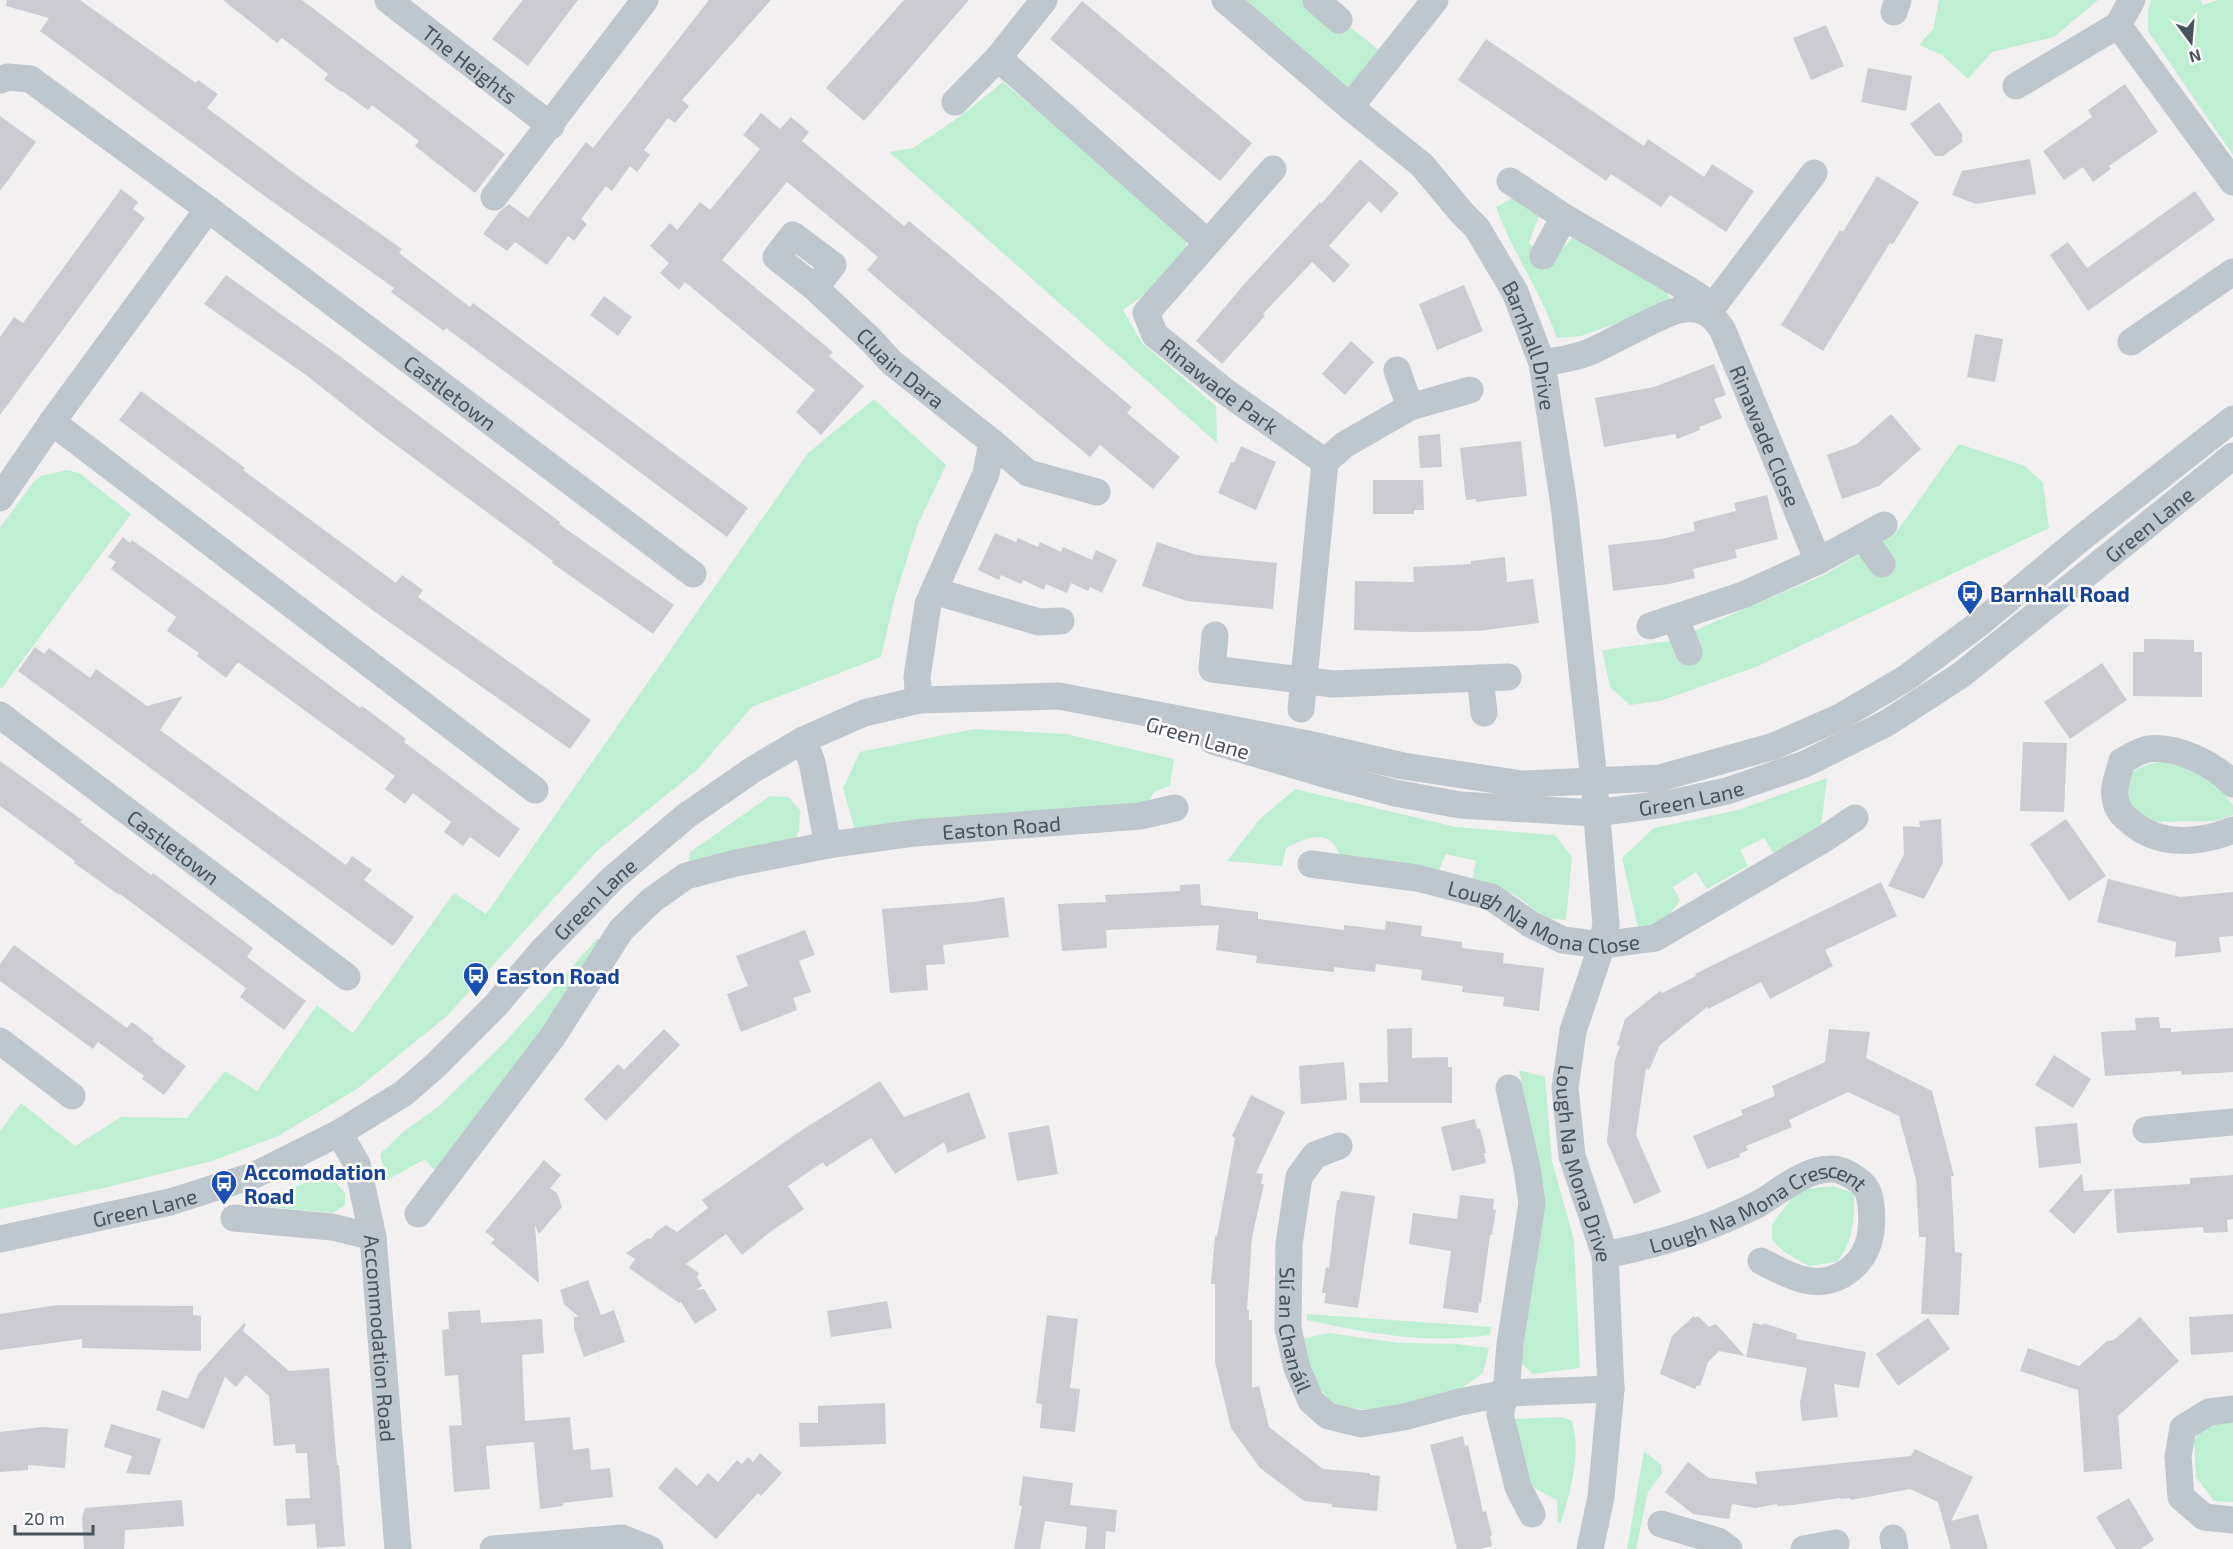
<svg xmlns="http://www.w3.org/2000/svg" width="2233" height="1549" font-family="'Exo 2',sans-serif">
<rect width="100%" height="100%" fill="#f2f0f0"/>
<g fill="#bfefd3">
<path d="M1236,0H1316L1389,58L1350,107Z"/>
<path d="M1939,0H2098L2054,37L1992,52L1968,79L1942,55L1919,45L1933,29Z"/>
<path d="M2151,0H2200L2203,5L2217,0H2233V155L2148,31V11Z"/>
<path d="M1003,82L1174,225L1185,239L1188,253L1152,289L1123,310L1142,343L1216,406L1217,443L889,152L913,148L962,115Z"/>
<path d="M1515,197L1539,215L1529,243L1550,262L1575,235L1664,285L1670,300L1663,307L1581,336L1557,338C1541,292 1512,252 1496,207Z"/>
<path d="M874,399L946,465L918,524L895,597L881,657L752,707L697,770L597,851L447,1016L357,1089L278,1136L212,1161L104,1188L0,1209V1131L21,1103L75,1146L121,1117L187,1118L225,1071L257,1091L317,1005L353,1033L454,893L486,914L808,453Z"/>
<path d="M1959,444L2025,466L2043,483L2049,528L1756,667L1660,701L1630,705L1610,687L1602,650L1670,641L1824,575L1895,534Z"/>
<path d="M67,470L79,473L131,514L2,688L0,687V528L32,484L41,476Z"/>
<path d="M974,729L1066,734L1174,759L1170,786L1154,792L1147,804L855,831L843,788L860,752Z"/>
<path d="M2167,761L2191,766L2215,783L2233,805V815L2216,821L2149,822L2126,811L2125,792L2133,771L2149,764Z"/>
<path d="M1827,778L1821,827L1774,854L1764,838L1740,850L1748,866L1707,889L1696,872L1673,887L1680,900C1668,918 1660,925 1638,927L1622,858L1654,828L1738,810Z"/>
<path d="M1295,789L1456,827L1555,835L1572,857L1566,920L1546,918L1515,895L1472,881L1476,861L1446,854L1438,872L1340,856C1330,827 1307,837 1286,848L1282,866L1227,861L1259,820Z"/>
<path d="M770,796L788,797L800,810L799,831L794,842L688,866L690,852Z"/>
<path d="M597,939L606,940L447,1169H433L425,1159L387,1180L380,1154L404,1131L438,1107L504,1043Z"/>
<path d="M1519,1070L1545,1077L1552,1161L1574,1240L1580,1368L1533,1374L1521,1363L1537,1196L1525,1097Z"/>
<path d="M313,1180L335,1182L345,1193V1205L333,1213L269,1207L236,1209Z"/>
<path d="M1832,1186L1854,1193C1855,1219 1853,1242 1837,1262L1809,1266L1784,1252L1772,1240V1224L1798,1190Z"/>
<path d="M1307,1314L1491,1327L1490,1335C1426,1344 1370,1334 1307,1320Z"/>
<path d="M1329,1333L1399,1343L1456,1344L1489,1348L1483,1373L1459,1390L1405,1405L1370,1410L1334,1406L1319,1387L1301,1339Z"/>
<path d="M1562,1417L1572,1421C1582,1456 1570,1490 1561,1523H1558L1557,1500L1536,1489L1529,1482L1512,1419Z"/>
<path d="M2233,1421V1502L2214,1501L2196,1477L2194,1440L2205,1425Z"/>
<path d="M1644,1451L1661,1465L1662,1474L1648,1492L1636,1549H1627Z"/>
</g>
<g fill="#caccd2">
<path d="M7,0H80L196,83L198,80L218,94L207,108L298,176L402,249L399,253L470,307L473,303L748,508L727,537L446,328L444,331L418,312L391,292L394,288L266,197L40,31L49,18L6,6Z"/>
<path d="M223,0H302L505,154L475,193L415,146L419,141L372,105L368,110L342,91L341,92L324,79L328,74L299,51L282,38L277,43Z"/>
<path d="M523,0H578L528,66L492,39Z"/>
<path d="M709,0H771L682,100L689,106L675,123L668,118L644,150L650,155L637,172L630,166L612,191L606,186L581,219L587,224L574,241L568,236L547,265L515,242L507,251L483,234L500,211L509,204L528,218L586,142L593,148Z"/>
<path d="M904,0H969L864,121L826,88Z"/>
<path d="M1082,1L1252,143L1220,181L1050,39Z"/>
<path d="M1826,25L1844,66L1811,80L1793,38Z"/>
<path d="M1486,39L1644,146L1648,139L1704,177L1712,164L1754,191L1726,232L1670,195L1661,207L1611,174L1606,181L1458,80Z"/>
<path d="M1868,68L1912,76L1906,111L1861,102Z"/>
<path d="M2125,84L2158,132L2109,166L2111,169L2093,182L2083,167L2064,180L2043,151L2092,117L2088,110Z"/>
<path d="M1939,102L1962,134V142L1943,156H1935L1910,124Z"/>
<path d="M761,113L780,129L791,117L809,132L802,141L904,226L909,221L1132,407L1127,413L1180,457L1153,489L1100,445L1090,457L944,336L867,270L878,257L787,182L722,260L833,352L829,356L864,386L821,435L796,412L815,390L685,282L679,290L660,273L669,263L650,246L670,223L677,230L700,202L710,210L760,149L743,135Z"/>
<path d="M0,116L36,142L0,191Z"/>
<path d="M1360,159L1399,193L1381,213L1369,201L1329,246L1350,265L1334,283L1312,262L1263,314L1265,316L1222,364L1196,341L1247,281L1320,202L1321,204Z"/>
<path d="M2030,159L2036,194L1976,204L1952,195L1962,171Z"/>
<path d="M1877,176L1919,202L1893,244L1890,243L1823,351L1781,325L1840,230L1843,232Z"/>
<path d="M121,189L138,202L133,209L145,218L0,415V337L14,317L23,323Z"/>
<path d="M2195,191L2215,220L2088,311L2050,255L2068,242L2087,268Z"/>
<path d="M226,275L337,354L560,522L559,524L674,605L653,634L552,563L553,561L377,431L306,375L204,304Z"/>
<path d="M1464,285L1483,331L1437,350L1419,304Z"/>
<path d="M604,296L632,317L618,336L590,315Z"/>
<path d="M1975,334L2003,339L1995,382L1967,377Z"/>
<path d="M1351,341L1374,362L1345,395L1322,374Z"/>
<path d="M1714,364L1726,395L1714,399L1722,418L1699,427L1700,430L1677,439L1675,434L1604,447L1595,398L1654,387Z"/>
<path d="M141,391L245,468L243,470L396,583L402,575L423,590L418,597L591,720L570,749L375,612L119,420Z"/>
<path d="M1891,414L1921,449L1879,486L1842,499L1827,455L1857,444Z"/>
<path d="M1440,434L1442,467L1420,468L1418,436Z"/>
<path d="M1521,441L1527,496L1476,502V499L1466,500L1460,448Z"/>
<path d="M1241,446L1276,462L1256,510L1218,493L1231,462L1234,463Z"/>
<path d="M1373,480H1423L1424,510H1414V514H1373Z"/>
<path d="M1767,495L1778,539L1735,550L1737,558L1693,569L1695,578L1669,584L1613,591L1608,545L1662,539L1695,531L1693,522L1736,511L1734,503Z"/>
<path d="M995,533L1016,542L1018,538L1038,547L1040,542L1061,552L1063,547L1092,560L1096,550L1117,560L1102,593L1090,587L1088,591L1071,583L1067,593L1046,584L1044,590L1023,580L1021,584L1001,575L999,580L978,570Z"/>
<path d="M123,537L130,543L132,540L188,580L360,708L362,706L406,739L404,742L520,829L499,858L470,837L463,846L444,832L451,822L413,793L405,804L385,789L395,776L238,662L226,678L197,656L199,653L167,631L176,617L111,569L116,562L108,557Z"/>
<path d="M1157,542L1196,555L1277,563L1273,609L1187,601L1142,586Z"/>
<path d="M1505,557L1507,582L1533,579L1539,623L1478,631L1415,632L1354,630L1355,581L1414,582L1413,567L1471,564V561Z"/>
<path d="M2144,639L2194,640V652H2202V697L2133,696V652H2144Z"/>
<path d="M35,647L44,654L49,648L90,678L96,669L147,706L183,696L160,730L346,865L352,856L372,870L364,880L414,917L393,946L18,671Z"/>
<path d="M2102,663L2127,700L2070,739L2044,702Z"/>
<path d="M2023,742L2067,743L2064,812L2020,811Z"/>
<path d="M0,761L82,820L80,822L151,875L153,873L253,948L247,957L306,1001L284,1030L240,997L246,988L120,894L119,895L74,863L75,861L0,806Z"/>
<path d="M1941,819L1943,863L1924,899L1888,886L1904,854L1903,826L1920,827L1919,821Z"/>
<path d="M2066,819L2106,876L2069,901L2030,844Z"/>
<path d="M2108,879L2180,897L2233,892V936L2219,937L2221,952L2175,957L2176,942L2097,922Z"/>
<path d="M1881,882L1897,916L1825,950L1833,966L1770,999L1761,982L1708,1009L1707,1007L1660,1045L1649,1070L1646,1068L1636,1135L1661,1192L1634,1204L1607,1142L1615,1060L1620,1046L1617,1045L1625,1019L1660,991L1662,993L1696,976L1695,974Z"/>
<path d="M1200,884L1201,905L1258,912V919L1344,930V925L1385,930L1386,921L1422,926L1421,936L1462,942V948L1504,953L1503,963L1544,968L1539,1011L1503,1006L1504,997L1462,992L1463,986L1421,980L1422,970L1376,964L1375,972L1334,967V972L1256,963L1257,956L1216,950L1219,925L1106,930L1107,948L1062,951L1058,904L1106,902L1105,895L1180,891V885Z"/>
<path d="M1004,897L1009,937L943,945L945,964L926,965L928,990L890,993L882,909L973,902Z"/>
<path d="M805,930L815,955L799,961L811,992L793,998L797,1010L741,1032L727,994L748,986L736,956Z"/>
<path d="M14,945L127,1028L132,1022L154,1039L152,1041L186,1066L164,1095L142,1079L144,1076L98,1042L93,1049L0,981V964Z"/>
<path d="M2159,1017L2160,1028H2171V1032L2233,1028V1072L2182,1075L2181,1071L2105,1076L2101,1032L2136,1030L2135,1018Z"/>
<path d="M1412,1028V1058L1448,1057V1067H1452V1103H1360L1359,1083L1388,1082L1387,1029Z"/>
<path d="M664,1029L680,1045L606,1121L584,1099L618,1064L624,1070Z"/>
<path d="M1829,1029L1870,1032L1866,1058L1932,1091L1954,1176H1951L1955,1252L1962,1253L1959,1315L1921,1314L1926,1237H1919L1916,1180L1899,1116L1848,1092L1789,1120L1792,1127L1746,1146L1748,1150L1739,1154L1740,1157L1707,1169L1693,1136L1743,1115L1741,1110L1775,1096L1772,1086L1825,1062Z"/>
<path d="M2054,1055L2091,1079L2073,1108L2035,1085Z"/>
<path d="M1344,1062L1347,1100L1301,1104L1299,1066Z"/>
<path d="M880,1081L904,1117L969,1092L986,1138L948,1153L944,1142L895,1174L871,1138L826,1167L823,1162L788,1186L804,1209L770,1232L742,1255L726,1234L686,1264L699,1273L697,1277L702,1286L696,1290L704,1289L717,1310L695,1324L681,1302L679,1303L629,1268L635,1259L626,1253L648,1238L651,1239L655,1233L666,1225L677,1232L708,1208L702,1200L802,1130Z"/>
<path d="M1251,1095L1285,1112L1256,1173L1263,1174L1261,1184H1264L1252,1237L1247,1310H1249V1320H1252V1388L1259,1386L1269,1427L1323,1469L1370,1473V1475L1380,1476L1377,1511L1332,1507V1504L1304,1501L1260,1468L1231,1428L1215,1362V1284H1211L1215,1236H1217L1235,1138L1232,1136Z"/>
<path d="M1475,1119L1477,1129L1480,1128L1486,1153H1484L1486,1163L1452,1171L1441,1127Z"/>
<path d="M2077,1123L2081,1163L2039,1168L2035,1127Z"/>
<path d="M1049,1125L1058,1174L1017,1181L1008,1133Z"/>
<path d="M544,1160L561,1175L550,1188L557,1193L562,1207L539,1234L535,1225L539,1283L491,1243L495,1239L485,1232Z"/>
<path d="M2082,1173L2084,1191L2113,1189L2074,1234L2049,1211Z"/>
<path d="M2233,1175V1219L2227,1220L2228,1232L2204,1233L2203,1227L2117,1233L2114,1189L2190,1184V1178Z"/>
<path d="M1341,1191L1375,1196L1358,1308L1324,1303L1326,1293H1322L1326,1267L1329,1268L1337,1200H1339Z"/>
<path d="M1460,1195L1494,1199L1493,1209L1496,1210L1492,1235H1490L1481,1303H1479L1478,1313L1443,1308L1451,1251L1409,1244L1413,1213L1457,1219Z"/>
<path d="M588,1280L601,1315L614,1310L625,1342L584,1357L574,1328V1317H579L564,1304L560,1290Z"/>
<path d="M887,1301L892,1328L831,1337L827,1311Z"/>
<path d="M57,1305L193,1306V1315L201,1316V1351L82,1348V1339L0,1350V1314Z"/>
<path d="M480,1310L481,1323L542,1319L544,1353L522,1355L525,1421L570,1417L573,1450L589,1448L591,1470L610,1468L613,1497L563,1503V1506L540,1509L534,1442L486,1446L490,1489L454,1492L449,1426L462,1425L458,1375L445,1376L442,1330L449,1329L448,1312Z"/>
<path d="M2233,1314V1352L2191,1355L2189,1317Z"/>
<path d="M1047,1315L1078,1319L1070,1388L1080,1389L1075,1432L1040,1428L1042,1404L1036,1403Z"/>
<path d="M1694,1316L1695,1318L1698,1316L1709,1327L1716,1324L1745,1356L1719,1351L1708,1362L1700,1386L1697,1385L1695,1389L1660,1374L1672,1336Z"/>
<path d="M2140,1317L2179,1361L2118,1416L2122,1469L2084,1472L2078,1390L2020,1371L2028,1348L2079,1366L2107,1341L2114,1340Z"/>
<path d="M1928,1318L1950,1349L1898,1386L1876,1354Z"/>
<path d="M244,1323L246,1324L243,1331L289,1371L329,1368L337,1465H339L345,1546L317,1548L315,1524L287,1526L285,1499L310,1498L307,1453H296L295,1444L274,1446L269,1396L246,1375L236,1387L225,1377L204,1429L156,1410L162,1390L188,1399L198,1374Z"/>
<path d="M1753,1323L1763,1325V1323L1797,1334L1796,1339L1866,1352L1859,1388L1834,1384L1838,1417L1802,1421L1800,1402L1807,1368L1746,1357Z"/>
<path d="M885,1403L886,1444L800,1447L799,1423H818V1406Z"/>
<path d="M111,1424L161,1439L150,1475L126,1473L132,1456L104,1447Z"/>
<path d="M42,1427L68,1429L65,1468L28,1465V1470L0,1472V1432Z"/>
<path d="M1463,1436L1465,1446L1468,1445L1483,1512L1486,1511L1492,1535L1490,1536L1492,1546L1480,1549H1457L1430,1445Z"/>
<path d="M1915,1449L1973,1477L1951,1521L1978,1514L1988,1549H1951L1938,1502L1910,1489L1851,1500L1850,1498L1841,1499L1840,1498L1793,1505L1777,1506V1504L1755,1508L1732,1504L1729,1519L1693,1514L1665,1492L1688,1462L1709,1478L1757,1484L1755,1472L1911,1456Z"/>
<path d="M760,1453L782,1473L761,1496L758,1493L716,1539L658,1488L676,1467L697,1486L708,1473L718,1482L737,1460L742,1464L748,1457L753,1462Z"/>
<path d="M1023,1476L1073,1483L1070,1505L1117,1510L1115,1532L1106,1531L1105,1549H1085L1087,1527L1045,1521L1040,1549H1014L1022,1506L1019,1505Z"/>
<path d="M2129,1498L2154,1540L2140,1549H2116L2096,1517Z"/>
<path d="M182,1500L184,1526L125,1530L124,1549H84L82,1518L85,1508Z"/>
</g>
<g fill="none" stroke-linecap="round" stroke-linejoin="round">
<g stroke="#bec6ce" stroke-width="27">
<path id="s1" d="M388,0L551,126"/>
<path id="s2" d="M1225,0L1350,107L1422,165L1462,213L1477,228L1515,292L1542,363L1564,505L1593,771L1606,924L1602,945L1573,1031L1565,1088L1572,1156L1605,1255L1611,1389L1601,1497L1590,1549"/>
<path d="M1316,0L1339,20"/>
<path d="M2132,0L2118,25L2233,182"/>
<path d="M1894,12L1898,0"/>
<path d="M998,58L1207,242"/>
<path id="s3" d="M0,80L8,77L30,79L208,209L693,574"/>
<path d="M2016,86L2118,25"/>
<path d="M955,102L998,58L1044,0"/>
<path d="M1350,107L1435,0"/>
<path id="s4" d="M1273,169L1146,313L1155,335L1226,392L1325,462L1301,709"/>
<path d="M1510,181L1564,217L1689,290L1701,298L1708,313L1814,173"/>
<path d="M494,197L645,0"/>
<path d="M1543,256L1564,217"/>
<path id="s5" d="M815,288L833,265L793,235L776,257L815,288L871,340L891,362L992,442"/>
<path d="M2131,342L2233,272"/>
<path id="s6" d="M1542,363C1558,360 1577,358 1592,351C1609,343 1625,334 1642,326C1671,311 1702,294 1723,331L1818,561"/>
<path d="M1397,370L1410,407"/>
<path d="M52,422L535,790"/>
<path d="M1325,462L1344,445L1410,407L1470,390"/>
<path d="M0,498L52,422L208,209"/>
<path d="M1863,537L1882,564"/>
<path d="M934,591L1039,622L1061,621"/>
<path d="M1675,618L1689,652"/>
<path d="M1650,626L1743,595L1818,561L1884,525"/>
<path d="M1215,635L1212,669L1333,684L1508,677"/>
<path d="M1480,678L1484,713"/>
<path d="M919,700L917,677L928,604L986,474L992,442L1028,473L1097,492"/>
<path id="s7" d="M0,715L347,977"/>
<path d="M803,740L812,762L828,845"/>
<path id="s8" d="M1213,741L1331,776L1395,793L1460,805L1595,813L1672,803L1727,791L1805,764L1887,723L1961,675L2233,456"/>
<path d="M2233,784C2214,764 2176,745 2148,749C2140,750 2130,757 2122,761C2119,773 2113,785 2115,797C2116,810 2123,816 2132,823C2161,847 2200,843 2233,830"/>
<path id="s9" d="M1311,864L1417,878L1491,897L1532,925L1563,940L1602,945L1655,938L1824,839L1855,818"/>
<path d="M0,1041L72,1096"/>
<path d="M1509,1088L1527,1168L1532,1203L1510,1344L1506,1393L1500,1414L1518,1487L1532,1514"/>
<path d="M2146,1130L2233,1122"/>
<path id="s10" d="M339,1133L357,1164L373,1237L398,1549"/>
<path id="s11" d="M1339,1146L1315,1155L1299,1177L1289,1244L1288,1329L1297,1368L1311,1401L1328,1416L1361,1424L1404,1417L1460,1402L1506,1393L1611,1389"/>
<path id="s12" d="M418,1214L553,1036L621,930L652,900L686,876L736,863L828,845L915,833L1140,816L1175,808"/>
<path d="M234,1218L332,1227L373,1237"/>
<path id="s13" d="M0,1239L170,1202L255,1175L339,1133L404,1093L436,1065L495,1006L542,951L612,879L686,816L754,769L803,740L864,713L919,700L1059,696L1308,744L1403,766L1522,784L1660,778L1774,746L1840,717L1906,678L1980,623L2079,540L2233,419"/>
<path id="s14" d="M1605,1255C1645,1247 1681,1238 1719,1222C1733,1216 1747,1210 1760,1203C1782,1190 1803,1170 1830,1169C1843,1168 1866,1182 1869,1195C1872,1206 1872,1221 1871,1232C1868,1252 1859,1265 1842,1275C1814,1291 1786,1274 1761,1261"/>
<path d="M2233,1409L2209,1412L2183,1428L2178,1456L2181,1497L2204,1517L2233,1520"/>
<path d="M1661,1524L1718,1541L1729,1549"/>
<path d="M1893,1538L1895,1549"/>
<path d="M493,1549L622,1538L650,1549"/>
<path d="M1804,1549L1836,1543"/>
</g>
</g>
<defs>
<g id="bus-pin" transform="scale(1.35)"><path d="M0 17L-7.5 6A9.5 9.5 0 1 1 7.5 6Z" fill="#1a4fb4" stroke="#fff"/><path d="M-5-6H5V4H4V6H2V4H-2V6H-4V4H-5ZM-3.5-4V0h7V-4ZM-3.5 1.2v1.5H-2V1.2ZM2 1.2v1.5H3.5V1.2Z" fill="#fff"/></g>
</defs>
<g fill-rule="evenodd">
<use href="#bus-pin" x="1970" y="593"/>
<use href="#bus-pin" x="476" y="975"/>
<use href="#bus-pin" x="224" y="1183"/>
</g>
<g text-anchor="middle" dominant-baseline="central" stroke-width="5" stroke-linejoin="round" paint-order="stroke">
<g font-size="21" fill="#48525d" stroke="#fff">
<text stroke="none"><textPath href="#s1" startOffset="104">The Heights</textPath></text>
<text stroke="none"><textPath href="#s2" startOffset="471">Barnhall Drive</textPath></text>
<text stroke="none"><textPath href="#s5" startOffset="274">Cluain Dara</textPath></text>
<text stroke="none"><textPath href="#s4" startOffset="298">Rinawade Park</textPath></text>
<text stroke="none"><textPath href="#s3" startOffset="555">Castletown</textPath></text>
<text stroke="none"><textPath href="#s6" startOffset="314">Rinawade Close</textPath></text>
<text stroke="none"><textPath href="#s8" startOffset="1028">Green Lane</textPath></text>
<text transform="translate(1198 737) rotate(16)">Green Lane</text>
<text stroke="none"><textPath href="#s8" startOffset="488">Green Lane</textPath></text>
<text stroke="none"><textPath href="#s12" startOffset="754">Easton Road</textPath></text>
<text stroke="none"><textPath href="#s7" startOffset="218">Castletown</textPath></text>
<text stroke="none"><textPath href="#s13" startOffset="706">Green Lane</textPath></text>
<text stroke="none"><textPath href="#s9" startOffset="242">Lough Na Mona Close</textPath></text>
<text stroke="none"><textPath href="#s2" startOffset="1304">Lough Na Mona Drive</textPath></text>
<text stroke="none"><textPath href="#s13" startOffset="148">Green Lane</textPath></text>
<text stroke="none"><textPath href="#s14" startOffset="164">Lough Na Mona Crescent</textPath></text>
<text stroke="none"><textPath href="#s11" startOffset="207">Slí an Chanáil</textPath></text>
<text stroke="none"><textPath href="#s10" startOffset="212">Accommodation Road</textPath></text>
</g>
<g font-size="21" font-weight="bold" fill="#164399" stroke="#fff" text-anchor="start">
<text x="1990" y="593">Barnhall Road</text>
<text x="496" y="975">Easton Road</text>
<text x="244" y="1171">Accomodation<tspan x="244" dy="24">Road</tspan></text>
</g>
</g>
<g transform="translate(2191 42) rotate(164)" stroke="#ffffff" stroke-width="4.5" paint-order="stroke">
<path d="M0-4.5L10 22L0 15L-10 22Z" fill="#48525d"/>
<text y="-9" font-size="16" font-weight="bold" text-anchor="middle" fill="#48525d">N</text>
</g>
<path d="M15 1525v9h78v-9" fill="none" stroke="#48525d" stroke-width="3"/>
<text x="24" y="1525" font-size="18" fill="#48525d" stroke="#ffffff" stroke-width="4.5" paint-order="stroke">20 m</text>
</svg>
